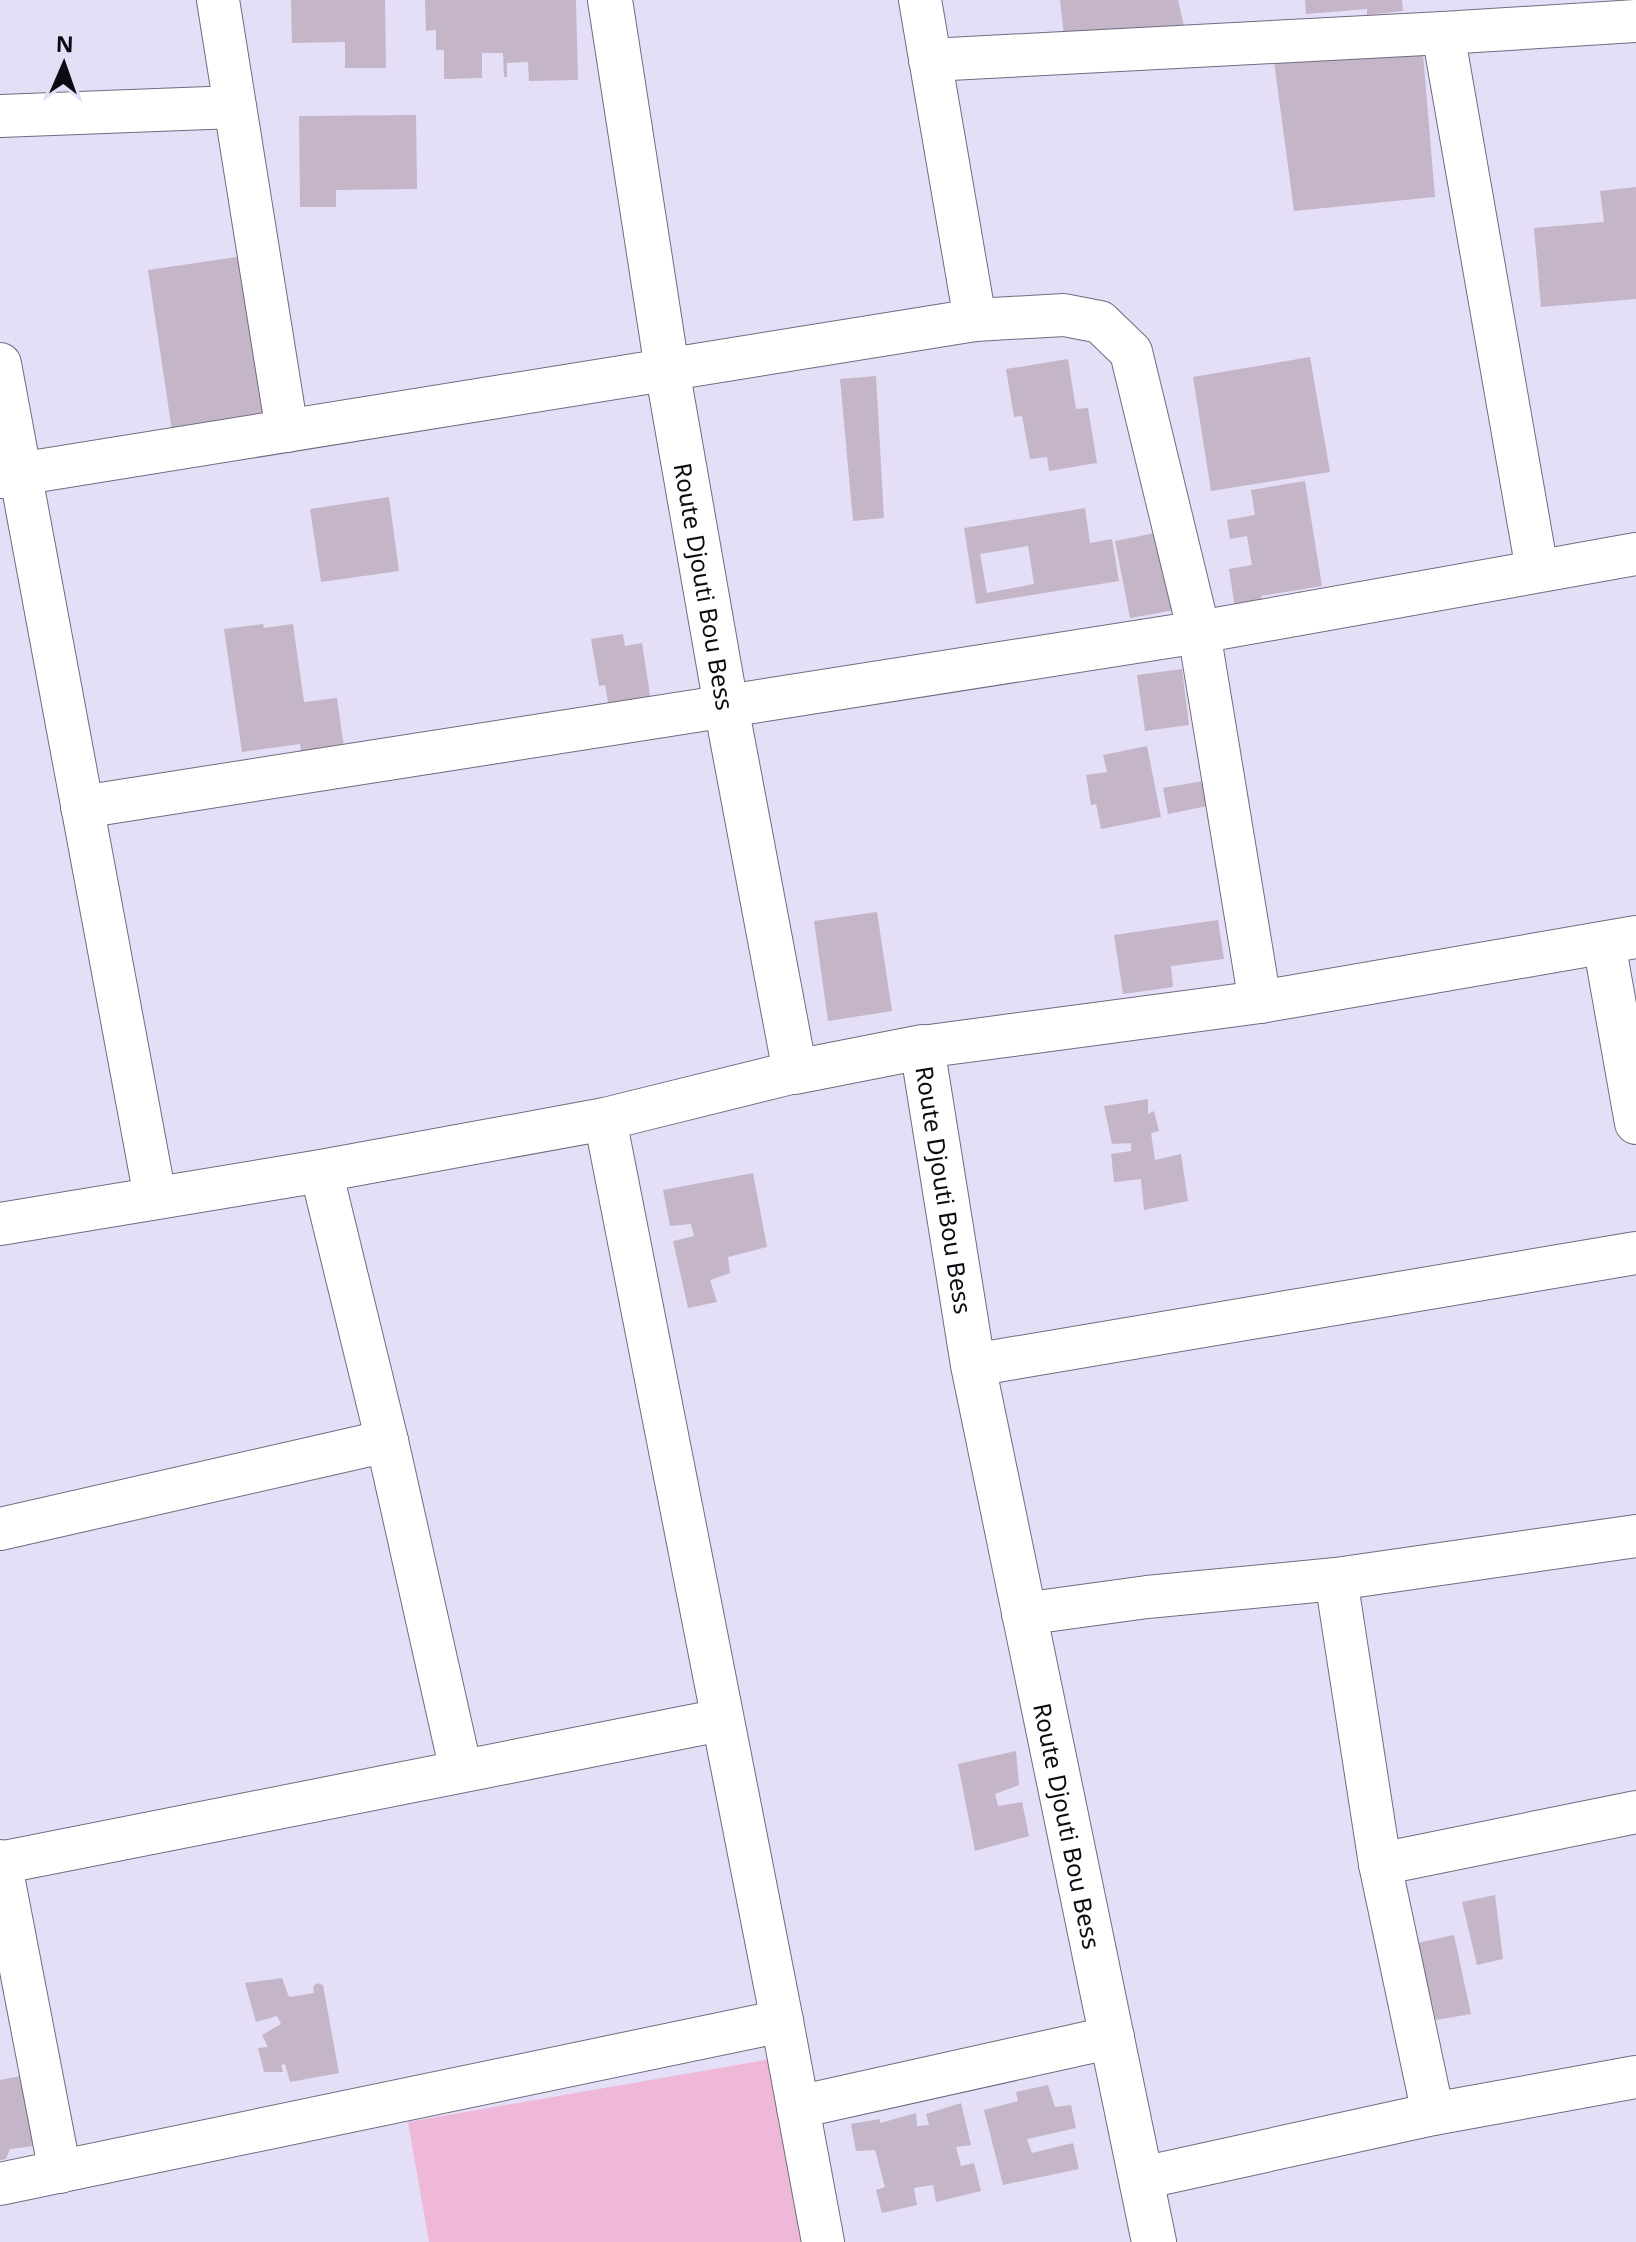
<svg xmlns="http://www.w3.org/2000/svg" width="1636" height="2242" font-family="'Noto Sans',sans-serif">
<rect width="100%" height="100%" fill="#e4dff7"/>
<path fill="#efb8d8" d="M771,2059L804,2242H429L408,2122Z"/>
<g fill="#c4b5c8" fill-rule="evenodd">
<path d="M291,0H385L386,68H345V42L292,43Z"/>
<path d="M425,0H576L578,80L529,81L528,62L507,63V77H504L503,53H482V78L444,79V50H436V30L426,31Z"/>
<path d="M1060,0H1178L1185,30L1064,36Z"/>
<path d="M1305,0H1402L1403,11L1367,15V9L1306,14Z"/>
<path d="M1423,54L1435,197L1294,211L1274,61Z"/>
<path d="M416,115L417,189L336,190V207H300L299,116Z"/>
<path d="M1636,187V299L1541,307L1534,228L1604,222L1600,191Z"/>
<path d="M250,255L274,415L172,431L148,270Z"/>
<path d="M1310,357L1330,472L1211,491L1193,377Z"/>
<path d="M1068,359L1076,409L1088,408L1097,463L1049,471L1047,457L1030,459L1022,416L1014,417L1006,369Z"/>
<path d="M876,376L884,518L853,521L840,379Z"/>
<path d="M1305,481L1322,586L1261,596L1262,603L1235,608L1229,569L1252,565L1247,536L1230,539L1227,520L1255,515L1251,490Z"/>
<path d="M389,497L399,571L321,582L310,509Z"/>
<path d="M1085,508L1090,543L1112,539L1119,581L976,604L964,528ZM1028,546L1034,584L987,593L980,554Z"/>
<path d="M1160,532L1175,610L1130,618L1115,541Z"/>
<path d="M263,624L264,628L293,624L304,702L337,698L345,755L302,761L300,744L242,752L224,629Z"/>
<path d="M623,634L625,646L642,643L652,708L610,714L605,685L599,686L591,639Z"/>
<path d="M1182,669L1189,725L1145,731L1137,675Z"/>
<path d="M1147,746L1161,817L1101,829L1096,804L1091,805L1086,775L1107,772L1103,755Z"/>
<path d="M1203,781L1207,806L1168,814L1163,788Z"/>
<path d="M877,912L892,1011L828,1021L814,921Z"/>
<path d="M1218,920L1224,959L1171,966L1173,987L1123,994L1114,935Z"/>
<path d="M1148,1099V1114L1154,1111L1159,1131L1151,1133L1155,1160L1181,1154L1188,1201L1144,1210L1141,1179L1114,1182L1111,1154L1131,1151V1143L1112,1144L1104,1106Z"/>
<path d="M753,1173L767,1247L728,1257L730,1273L710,1280L717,1302L688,1308L673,1241L694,1236L691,1224L670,1226L663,1190Z"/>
<path d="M1016,1751L1019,1785L995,1794L998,1806L1022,1802L1029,1836L975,1851L958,1764Z"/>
<path d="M1495,1895L1503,1959L1477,1965L1462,1902Z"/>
<path d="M1454,1935L1471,2014L1436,2020L1417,1943Z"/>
<path d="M282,1978L289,1997L314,1993L313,1987L317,1983L323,1985L339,2073L290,2082L285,2064L281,2065L283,2072H264L258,2048L268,2047L262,2035L281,2024L277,2016L256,2022L245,1983Z"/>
<path d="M20,2076L34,2146L10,2149L6,2159L0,2160V2080Z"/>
<path d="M1048,2085L1055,2107L1071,2105L1076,2128L1027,2139L1032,2153L1073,2143L1079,2169L1003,2185L984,2110L1018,2101L1016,2092Z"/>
<path d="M961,2103L971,2145L956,2147L961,2166L974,2163L981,2191L936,2202L933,2185L914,2188L917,2205L882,2213L876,2190L885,2187L875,2150L856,2151L851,2124L880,2119V2123L916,2113L917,2126L929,2125L926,2114Z"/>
</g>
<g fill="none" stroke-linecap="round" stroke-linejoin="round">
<g stroke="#706b80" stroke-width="44">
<g id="street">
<path d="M218,0L287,431"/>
<path d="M920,0L975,320"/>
<path d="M1443,33L1537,570"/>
<path d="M930,60L1443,33L1636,21"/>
<path d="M0,116L235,107"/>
<path d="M0,364L155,1197"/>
<path d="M0,477L975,320L1064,315L1100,322L1131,352L1199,632L1260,1002"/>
<path d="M82,807L1199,632L1636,554"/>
<path d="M1604,943L1636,1123"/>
<path d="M922,1047L1260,1002L1636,937"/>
<path d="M605,1119L782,2021L823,2242"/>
<path d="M321,1171L387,1441L461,1771"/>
<path d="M0,1224L321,1171L605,1119L795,1072"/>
<path d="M973,1365L1636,1253"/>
<path d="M0,1529L387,1441"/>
<path d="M1336,1579L1380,1864L1433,2114"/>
<path d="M1023,1614L1147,1597L1336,1579L1636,1536"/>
<path d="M0,1861L60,2172"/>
<path d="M0,1863L721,1720"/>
<path d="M1380,1864L1636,1812"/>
<path d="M798,2107L1113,2037"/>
<path d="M1142,2178L1433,2114L1636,2077"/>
<path d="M0,2184L782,2021"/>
</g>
</g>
<g stroke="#706b80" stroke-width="46">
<g id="secondary">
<path id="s1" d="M610,0L667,369L726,706L795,1072L922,1047L973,1365L1154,2242"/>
</g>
</g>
<use href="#street" stroke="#fff" stroke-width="42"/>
<use href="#secondary" stroke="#fff" stroke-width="44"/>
</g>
<g text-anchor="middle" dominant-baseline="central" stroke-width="6" stroke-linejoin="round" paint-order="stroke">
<g font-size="24" fill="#0d0b12" stroke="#e4dff7">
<text stroke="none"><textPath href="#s1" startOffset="594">Route Djouti Bou Bess</textPath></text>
<text stroke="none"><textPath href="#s1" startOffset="1362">Route Djouti Bou Bess</textPath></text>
<text stroke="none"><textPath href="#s1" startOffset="2010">Route Djouti Bou Bess</textPath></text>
</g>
</g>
<g transform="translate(64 64) rotate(2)" stroke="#e4dff7" stroke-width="6" paint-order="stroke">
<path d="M0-6L14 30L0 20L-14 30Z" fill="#0d0b12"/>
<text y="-12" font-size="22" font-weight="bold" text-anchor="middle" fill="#0d0b12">N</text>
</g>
</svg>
